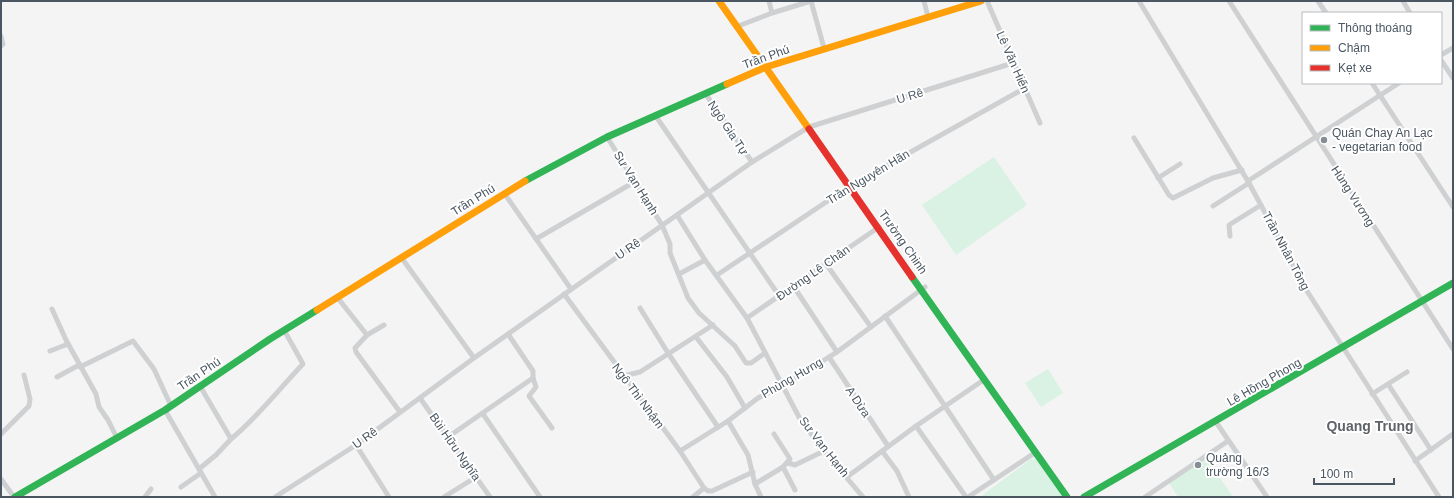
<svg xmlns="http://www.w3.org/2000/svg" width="1454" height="498" font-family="Arial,sans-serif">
<rect width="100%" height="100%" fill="#f4f4f4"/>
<g fill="#d9f2e3">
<path d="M994,157L1027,205L956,255L922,205Z"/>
<path d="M1048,369L1063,393L1041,407L1025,383Z"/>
<path d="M1205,456L1233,497H1178L1168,481Z"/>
<path d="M1031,459L1037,460L1063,497H980Z"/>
</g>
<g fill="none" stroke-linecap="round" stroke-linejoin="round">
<g stroke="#ced0d2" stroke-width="5">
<path d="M769,1L772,13"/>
<path d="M811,1L824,48"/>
<path d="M924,1L928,17"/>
<path d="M987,1L1040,123"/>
<path d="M1139,1L1249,183L1307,291L1439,497"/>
<path d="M1229,1L1453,349"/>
<path d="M1318,1L1326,13"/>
<path d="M1403,1L1410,13"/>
<path d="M741,25L772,13L811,1"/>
<path d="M1,36L3,44L1,46"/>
<path d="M1441,55L1453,48"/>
<path d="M1441,60L1453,78"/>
<path d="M1372,83L1453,207"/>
<path d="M705,93L752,162"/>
<path d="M655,115L780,297"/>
<path d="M607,137L662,225L670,244V253L688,298L699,313L735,346L746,363H751L765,353"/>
<path d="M1134,138L1169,195L1173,198L1213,178L1242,170"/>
<path d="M1158,178L1180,164"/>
<path d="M1248,181L1399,83"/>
<path d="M504,193L571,289"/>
<path d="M1213,206L1249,183"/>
<path d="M677,215L705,260"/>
<path d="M1230,236L1229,225L1261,205"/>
<path d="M536,239L636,181"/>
<path d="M401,257L474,358"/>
<path d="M826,264L871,327"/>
<path d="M679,274L705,260L747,318L800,419L824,451L863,497"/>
<path d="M717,275L850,186L1025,88"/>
<path d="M794,287L837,352"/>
<path d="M564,294L680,451L728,421"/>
<path d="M337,297L367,335L355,348L356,352L400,412"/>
<path d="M640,308L668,353L718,427"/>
<path d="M52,309L66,340L96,394L99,407L108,420L117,438"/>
<path d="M885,316L994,480"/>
<path d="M747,318L879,227"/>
<path d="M367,335L384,325"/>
<path d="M696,337L727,377L745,408"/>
<path d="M50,351L68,344"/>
<path d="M829,357L888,446"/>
<path d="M80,367L133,341L154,369L171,406"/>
<path d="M623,376L640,372L713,325"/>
<path d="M57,377L79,365"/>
<path d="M533,378L536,387L529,396L552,428"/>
<path d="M1388,384L1431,450"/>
<path d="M1372,394L1407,372"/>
<path d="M420,398L490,497"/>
<path d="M165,410L215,497"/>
<path d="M483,414L540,497"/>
<path d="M1216,422L1267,497"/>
<path d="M916,426L966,497"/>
<path d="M1,434L29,406L30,399L24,375"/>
<path d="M448,437L533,378V371L508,334"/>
<path d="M231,439C257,418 279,389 303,364L284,330"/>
<path d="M356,445L389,497"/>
<path d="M680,451L704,488L708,491H712L753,472"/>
<path d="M882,451L897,471L909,497"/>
<path d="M1415,461L1453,434"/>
<path d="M788,463L795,465L824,451"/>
<path d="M783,467L795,490"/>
<path d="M199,469L216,455L231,439L200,386"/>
<path d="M847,477L916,426L985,379"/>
<path d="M1,479L14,497"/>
<path d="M755,484L783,467L790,459L774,434"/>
<path d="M181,487L201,473"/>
<path d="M145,497L151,489"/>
<path d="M275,497L356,445L474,358L752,162L809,127L1013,63"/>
<path d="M444,497L476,477"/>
<path d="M693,497L704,488"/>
<path d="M761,497L755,484L748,455L728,421L758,398L784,385L837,352L925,287"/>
<path d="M968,497L1036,452"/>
<path d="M1145,497L1228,441"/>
</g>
<g stroke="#30b455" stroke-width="7">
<path d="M525,181L607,137L727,84"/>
<path d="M912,277L1067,497"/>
<path d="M15,497L165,410L270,339L317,310"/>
<path d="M1084,497L1453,283"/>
</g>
<g stroke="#ff9f0a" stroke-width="7">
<path d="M719,1L809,129"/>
<path d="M727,84L766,67L981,1"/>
<path d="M317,310L525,181"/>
</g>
<path stroke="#e5322d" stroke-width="7" d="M809,129L912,277"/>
</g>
<g fill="#868d94" stroke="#fff" stroke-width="1.5">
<circle cx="1324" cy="140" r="4"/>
<circle cx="1198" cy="465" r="4"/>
</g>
<g text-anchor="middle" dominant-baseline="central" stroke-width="4" stroke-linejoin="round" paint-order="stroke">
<g font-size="12" fill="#4a5661" stroke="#fff">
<text transform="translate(766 57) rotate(-20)">Trần Phú</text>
<text transform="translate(1013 62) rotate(66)">Lê Văn Hiến</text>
<text transform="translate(910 96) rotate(-17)">U Rê</text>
<text transform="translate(728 128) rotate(56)">Ngô Gia Tự</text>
<text transform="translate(868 177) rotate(-31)">Trần Nguyên Hãn</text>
<text transform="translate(636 183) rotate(58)">Sư Vạn Hạnh</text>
<text transform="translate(1353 196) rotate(57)">Hùng Vương</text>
<text transform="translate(473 200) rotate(-32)">Trần Phú</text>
<text transform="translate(903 242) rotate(55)">Trường Chinh</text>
<text transform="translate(628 249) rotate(-35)">U Rê</text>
<text transform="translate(1286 251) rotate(62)">Trần Nhân Tông</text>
<text transform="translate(813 273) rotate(-35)">Đường Lê Chân</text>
<text transform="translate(199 374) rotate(-34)">Trần Phú</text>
<text transform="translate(792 378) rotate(-30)">Phùng Hưng</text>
<text transform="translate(1264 382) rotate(-30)">Lê Hồng Phong</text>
<text transform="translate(638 396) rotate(53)">Ngô Thì Nhậm</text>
<text transform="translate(858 402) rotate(56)">A Dừa</text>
<text transform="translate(365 438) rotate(-36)">U Rê</text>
<text transform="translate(455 447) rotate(55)">Bùi Hữu Nghĩa</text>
<text transform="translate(824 447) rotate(52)">Sư Vạn Hạnh</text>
</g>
<g font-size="12" fill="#4a5661" stroke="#fff" text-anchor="start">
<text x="1332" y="133">Quán Chay An Lạc<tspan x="1332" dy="14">- vegetarian food</tspan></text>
<text x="1206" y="458">Quảng<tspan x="1206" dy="14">trường 16/3</tspan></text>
</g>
<g font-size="14" font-weight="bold" fill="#5f6368" stroke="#fff">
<text x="1370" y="426">Quang Trung</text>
</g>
</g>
<rect width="1454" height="498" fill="none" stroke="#4a5661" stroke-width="4"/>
<rect x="1302" y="12" width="140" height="72" fill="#ffffff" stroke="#b7bbc0"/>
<rect x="1310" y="25" width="20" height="6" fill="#30b455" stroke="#b7bbc0"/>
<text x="1338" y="32" font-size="12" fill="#4a5661">Thông thoáng</text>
<rect x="1310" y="45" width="20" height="6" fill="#ff9f0a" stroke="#b7bbc0"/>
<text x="1338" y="52" font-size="12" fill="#4a5661">Chậm</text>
<rect x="1310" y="65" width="20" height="6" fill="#e5322d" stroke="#b7bbc0"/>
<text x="1338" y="72" font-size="12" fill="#4a5661">Kẹt xe</text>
<path d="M1314 478v6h80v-6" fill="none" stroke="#4a5661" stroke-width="2"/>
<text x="1320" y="478" font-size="12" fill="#4a5661" stroke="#ffffff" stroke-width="3" paint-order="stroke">100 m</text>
</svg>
